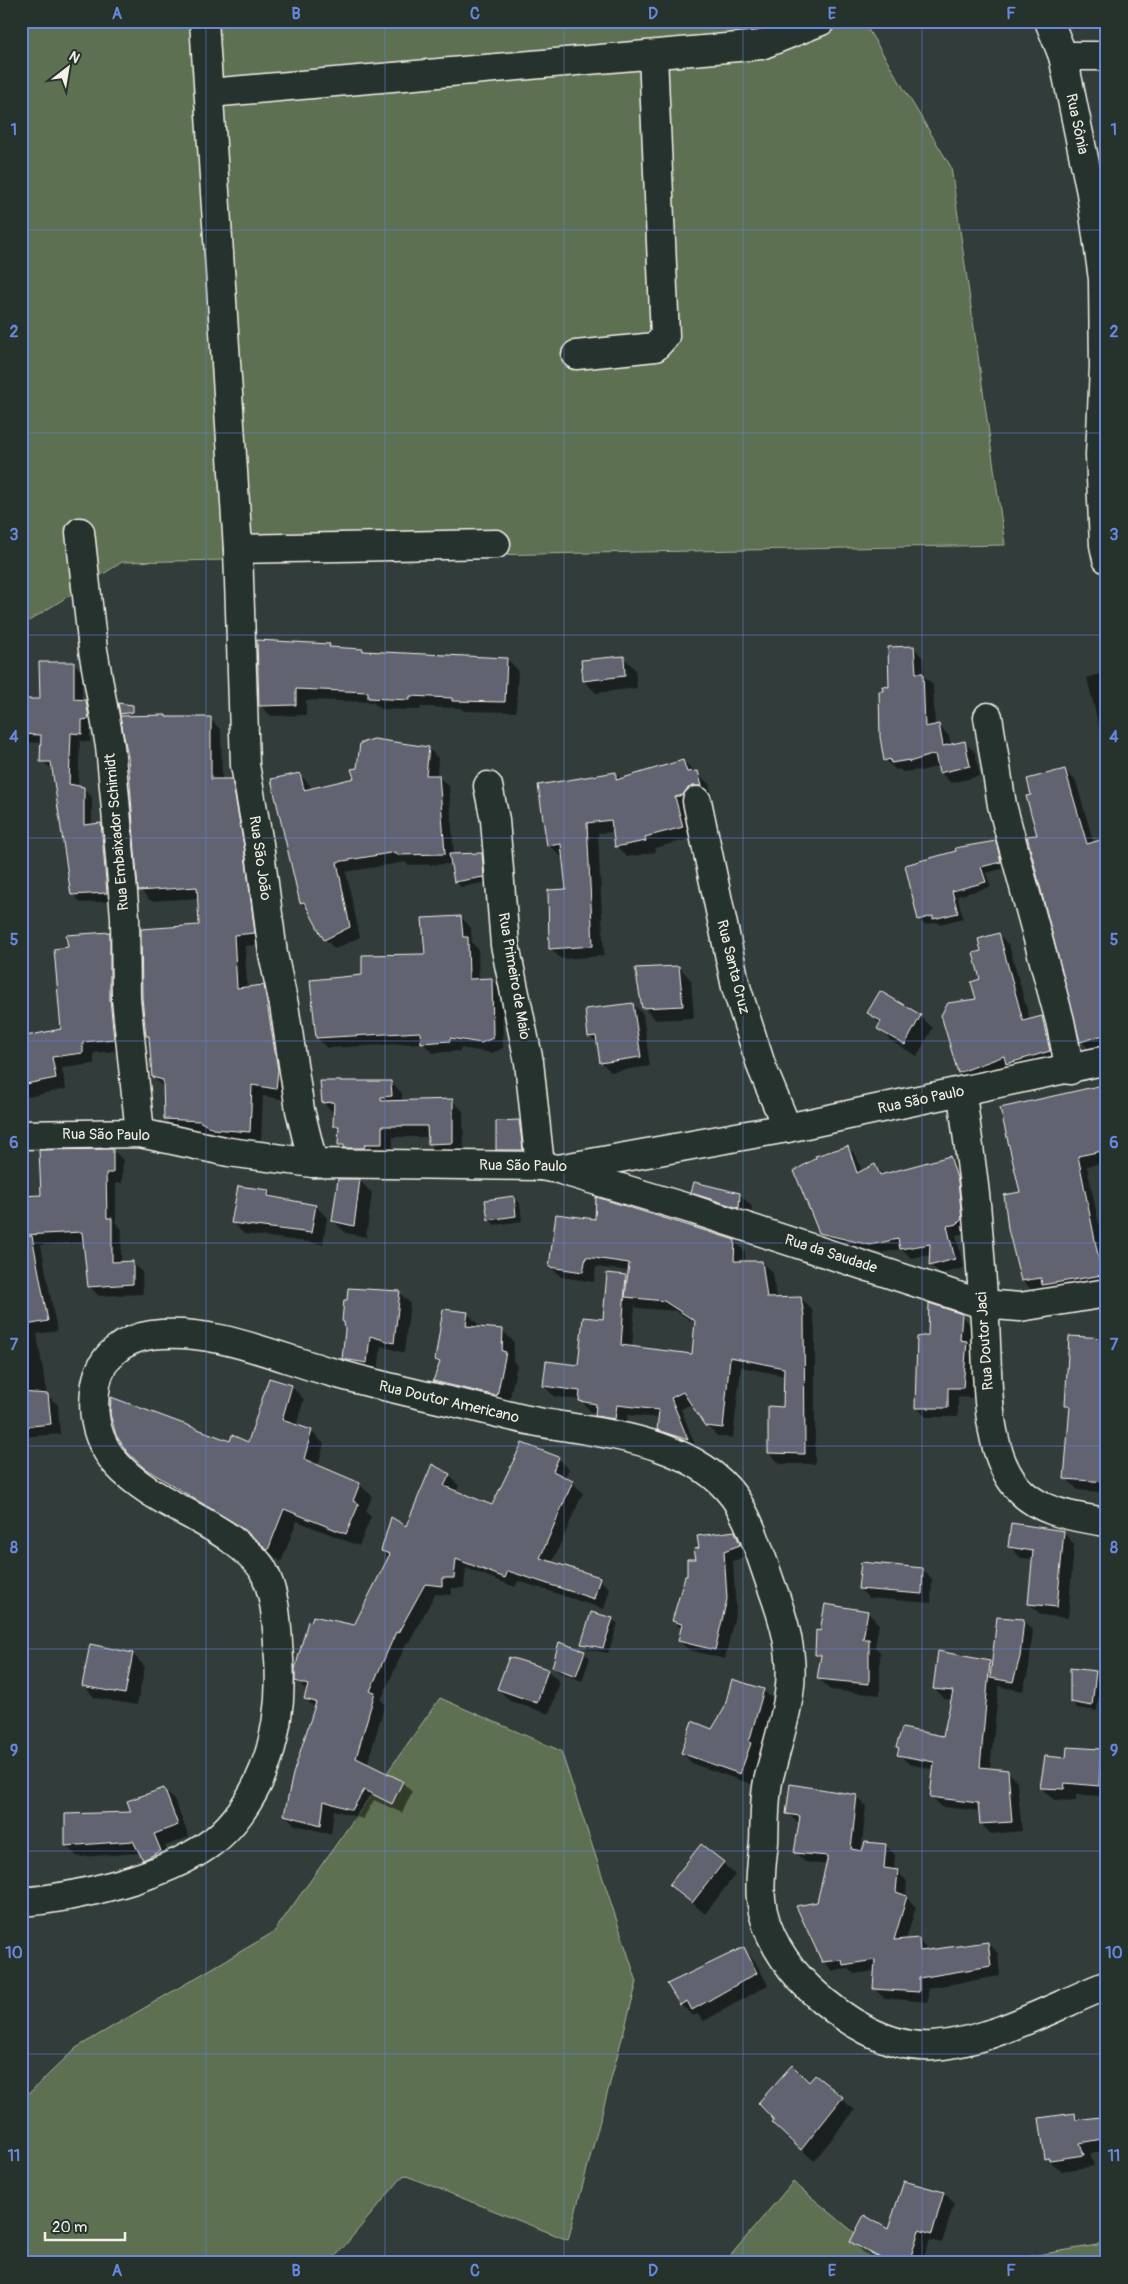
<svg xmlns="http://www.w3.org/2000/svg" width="1128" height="2284" font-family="Pangolin,sans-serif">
<rect width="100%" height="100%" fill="#323d3b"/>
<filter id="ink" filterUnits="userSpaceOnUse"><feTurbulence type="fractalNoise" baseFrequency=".02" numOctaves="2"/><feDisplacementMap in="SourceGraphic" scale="10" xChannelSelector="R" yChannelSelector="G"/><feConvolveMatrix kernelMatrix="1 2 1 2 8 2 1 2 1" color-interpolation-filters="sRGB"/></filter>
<g filter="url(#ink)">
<g fill="#5d6f51" stroke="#a8b09c">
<path d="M21,21H863L951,167L1005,545L122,562L21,626Z"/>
<path d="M440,1698L561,1751L637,1982L568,2240L404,2175L330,2263H21V2101L76,2048L274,1932Z"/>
<path d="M793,2182L891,2263H724Z"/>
<path d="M1107,2239V2263H989L1097,2245Z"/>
</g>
<g fill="#0007" fill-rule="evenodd">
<path d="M329,645L332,648L365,652L507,659L518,670L516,712L464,711L461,708L421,707L420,710L380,709L373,702L306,700V715L271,716L260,705Z"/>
<path d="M913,647L923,658L925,677L933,685L935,726H939L949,736L951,745L964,742L975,752L980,776L951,783L940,772L939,766L921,771L919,770L903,772L899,769L896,770L885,760L890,688ZM915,757V760L892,764V761Z"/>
<path d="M623,657L635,669L637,688L596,693L584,681Z"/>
<path d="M74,663L82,672V701L86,702L94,710L97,728L90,729V742L80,741L78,787L83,788L92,797V825L101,824L110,833L115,901L81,903L73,894L53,770L42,761V743L21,742V700L41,701Z"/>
<path d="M1107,672V759L1087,678Z"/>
<path d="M210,719L221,730L222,780H231L242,792L265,944L245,946L247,988L263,986L274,997L287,1100L263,1096L261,1143L226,1140L212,1131L177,1130L165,1119L164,1088L153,1077L151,1040L147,1036L201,926L199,898L151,901L140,890Z"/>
<path d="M428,748L438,758L437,776L449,786L454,855H481L487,860L489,882L461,887L455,881L452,864L408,865L405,862L346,872L360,937L335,949L325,939L311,912L301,903L273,780L300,775L310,785L311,789L355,779Z"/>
<path d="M683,761L709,784L713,797L705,796L693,838L655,848L656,852L627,857L616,846L614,832L598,833L604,956L561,959L550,948L567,890L563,856H560L549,845L616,773L622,780Z"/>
<path d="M1065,771L1076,781L1107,890L1038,836L1033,796Z"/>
<path d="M995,843L1001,849L1006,868L986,873L991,887L957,896L963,918L940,924L937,922L925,925L919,919Z"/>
<path d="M1107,916V1047L1092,1052L1081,1041Z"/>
<path d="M461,917L471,928L472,943L478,949L479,980L491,979L502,990L503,1048L492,1053L460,1048V1051L433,1053L423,1043L327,1048L317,1038L364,976L426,955Z"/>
<path d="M109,933L120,944L125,1050L94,1053V1064L62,1068L66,1089L28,1097L21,1090V1039L62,1030L70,948Z"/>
<path d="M999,935L1009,945L1030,1020L1042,1017L1052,1027L1059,1061L969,1082L959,1072L982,979V952Z"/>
<path d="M679,967L691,980L694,1018L656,1020L643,1007Z"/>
<path d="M633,1005L643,1014L650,1066L611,1072L601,1062L599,1045L590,1036Z"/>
<path d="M869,1012L920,1016L933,1028L917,1056L891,1041L879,1028L881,1025Z"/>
<path d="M391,1082L402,1093V1102L452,1100L463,1111L464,1154L440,1155L429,1143V1137H393V1155H351L340,1144V1131L335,1126V1114L323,1103Z"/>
<path d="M1107,1089V1162L1087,1166L1107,1264V1285L1053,1294L1047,1288L1032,1290L1022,1280L1021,1193Z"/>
<path d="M519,1121L531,1133L534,1162H510L497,1149Z"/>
<path d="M848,1147L857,1157L862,1172L875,1166L884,1175L950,1158L959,1167L967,1233L956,1235L964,1268L940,1274L931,1265V1255L911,1258L902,1249L881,1253L830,1242L821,1232Z"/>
<path d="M113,1150L123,1160L122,1183H116V1223L122,1229L121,1263L132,1262L142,1272L143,1294L99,1296L89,1286L85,1242L41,1245L57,1331L37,1334L47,1395L58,1405L60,1434L21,1437V1197H42Z"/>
<path d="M359,1180L372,1193L366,1237L346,1233L333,1221Z"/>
<path d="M268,1192L275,1198L316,1206L327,1218L323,1244L244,1234L232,1222Z"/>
<path d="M693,1192L740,1194L752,1207L751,1219L705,1205Z"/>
<path d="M514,1197L520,1203L522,1221L495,1225L489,1219Z"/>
<path d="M557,1216L735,1241L745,1252V1262H762L773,1273L776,1299L801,1298L812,1309L815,1328V1464H780L769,1453L784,1408L785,1376L741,1367L733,1438L717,1436L706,1425L692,1404L681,1409L697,1450L669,1440L658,1429L659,1418L628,1415L625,1429L607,1426L596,1415V1413L591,1412L581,1400L555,1397L544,1386L579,1366L625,1276L628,1279L629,1271L596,1267L594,1282L561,1277L551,1267ZM635,1305L637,1308L676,1311L696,1324L693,1355L632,1348Z"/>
<path d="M399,1292L410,1303L404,1353L381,1346L378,1373L354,1369L343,1358L346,1323Z"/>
<path d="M467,1313L479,1325L478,1329L503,1331L514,1342L513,1361L517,1365L508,1407L446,1392L435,1381L440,1364L437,1360Z"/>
<path d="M961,1315L971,1325L969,1345L977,1352L972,1398L958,1397V1417H926L916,1407L929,1337Z"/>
<path d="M1107,1354V1493L1078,1490L1066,1478L1071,1410L1066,1405Z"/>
<path d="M291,1386L304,1399L296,1426L311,1431L324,1444L318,1466L359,1484L372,1496L366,1512L371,1517L359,1546L297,1521L281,1562L252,1537L179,1495L158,1480L142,1465L231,1443H249Z"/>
<path d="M558,1458L569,1469L564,1478L572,1482L583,1493L552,1563L599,1579L610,1589L604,1609L518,1581L515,1587L466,1568L464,1588H452V1595L435,1594L409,1643L407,1642L381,1700L385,1704L367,1765L402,1782L412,1792L402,1813L374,1800L363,1819L334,1810L331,1834L295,1825L285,1814L315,1708L305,1699L307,1691L296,1680L354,1627L389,1558L382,1551L407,1527L449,1475L459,1486L456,1492L493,1507Z"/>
<path d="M734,1532L744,1542L749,1555L733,1561L736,1610L725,1659L689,1650L679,1641L682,1630L674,1621L698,1560Z"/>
<path d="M1064,1533L1074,1544L1068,1618L1041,1615L1030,1604L1033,1559L1021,1558L1010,1547Z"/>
<path d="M922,1569L932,1579L931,1603L869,1598L859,1589Z"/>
<path d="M867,1612L879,1624L875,1647L880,1652V1695L830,1690L818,1678L822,1659L817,1654L821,1632Z"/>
<path d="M612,1619L618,1624L608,1653L588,1649L583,1643Z"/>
<path d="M1023,1620L1033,1630L1029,1668L1023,1691L1001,1687L999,1685L990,1769L1007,1771L1017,1781L1022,1831L991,1834L981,1824L980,1811L942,1807L932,1797L935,1770L909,1764L899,1754L900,1749L897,1747L944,1738L952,1700L945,1699L935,1689L990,1662L993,1666Z"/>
<path d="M584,1652L590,1658L582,1681L559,1672L553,1667Z"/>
<path d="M133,1654L145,1667L137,1705L95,1698L83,1685Z"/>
<path d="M547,1670L560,1682L549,1714L510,1701L498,1689Z"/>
<path d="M1095,1672L1101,1678V1675H1107V1698L1099,1691L1097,1711L1077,1708L1072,1702Z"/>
<path d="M763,1690L774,1700L759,1753L761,1755L751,1784L693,1764L682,1753Z"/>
<path d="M1101,1751L1107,1757V1797L1076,1794V1801L1054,1800L1041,1788L1067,1759Z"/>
<path d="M164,1789L175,1801L189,1837L165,1846L172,1862L155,1870L141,1853L78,1857L66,1846L132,1813Z"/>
<path d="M856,1796L866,1806L861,1853L885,1845L895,1855L894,1871H897L907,1881L906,1897L916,1907L906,1940L918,1939L928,1951L988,1943L998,1953L1000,1976L928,1988V2002L884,1998L874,1988L875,1971L854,1974L849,1969L833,1971L823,1961L818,1903L827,1865L805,1862L796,1853L800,1824L788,1814Z"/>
<path d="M723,1863L735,1875L705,1914L671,1884Z"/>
<path d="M744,1949L755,1961L768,1985L704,2021L697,2014L693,2016L681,2005L668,1985Z"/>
<path d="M815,2077L855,2110L814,2161L786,2135L809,2084Z"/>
<path d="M1074,2114L1081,2121L1107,2117V2151L1090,2154L1094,2166L1062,2171L1046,2158Z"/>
<path d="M944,2193L954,2203L942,2243L930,2240L922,2263H883L862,2252L852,2241L889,2231Z"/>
</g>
<g fill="#626471" stroke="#f4f1e8">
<path d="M257,640L330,644L329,647L363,649V651L507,658L505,702L452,701V698L410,696V700L368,698V692L296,689V705L259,706Z"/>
<path d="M914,646L916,673H923L925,727L939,724L943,746L965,741L970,766L939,773L935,754L909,762V760L891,763L890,759L884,761L880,737L879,691H883L882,686L889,687L888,647Z"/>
<path d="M624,656L625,676L583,681L581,660Z"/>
<path d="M39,662H74V699L86,700L89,719L82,720V734L71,733L69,784L84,787V825L101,823L107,893L71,895L51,762H40L41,735L21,734V699H40Z"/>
<path d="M118,703L133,705V712L120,714Z"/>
<path d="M166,715V717H211V779H232L244,846L255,933L234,935L237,988L264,985L278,1070L276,1089L252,1085L250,1132L213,1129L199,1121L164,1119L163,1080L152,1077L149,1036H146L142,998L141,929L199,925L197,887L138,891L128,757L120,716Z"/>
<path d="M374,739L429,747L426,775H439L445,854L397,855L396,852L337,862L350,927L324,940L304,902L300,903L271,779L300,773L304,790L354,778L351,769L357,768L360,743Z"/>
<path d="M683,760L687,772L698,771L702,786H693L687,789L683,795L675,797L683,827L645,837L646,841L615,847L611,820L587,823L593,946L549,949L548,890L566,889L561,844L547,846L538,785L616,772V780Z"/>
<path d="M1065,769L1087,844L1107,838V1034L1080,1042L1027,836L1037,835L1026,796L1031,795L1027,779Z"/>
<path d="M996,841L1001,862L981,867L986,882L952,891L958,913L933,919V916L918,920L905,865L956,851L955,848Z"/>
<path d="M482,853L484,877L454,882L449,854Z"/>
<path d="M461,916L463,937H468L469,979L492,978L493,1038L481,1043L450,1038V1041L421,1043L420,1032L316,1038L310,980L362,975V955L425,954L422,918Z"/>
<path d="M110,932V999L114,1039L83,1042V1053L52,1057L56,1078L21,1085V1037L61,1029L54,949L68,947L66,935Z"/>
<path d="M999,933L1023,1021L1042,1016L1050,1051L1006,1064L1004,1056L958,1073L941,1015L948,1003L976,999L971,982L980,979L973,953L981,951L978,939Z"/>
<path d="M679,966L683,1006L642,1008L635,968Z"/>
<path d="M880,991L921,1015L905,1045L877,1029L881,1021L867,1013Z"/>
<path d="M633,1003L641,1057L600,1063L596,1036L588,1037L585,1009Z"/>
<path d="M320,1081H391L392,1096L381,1097V1101L453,1099V1143L428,1144L427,1126H382V1144H365L364,1148H344V1145H338L339,1126H333L334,1102L322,1103Z"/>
<path d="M1107,1084V1150L1078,1156L1102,1275L1042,1285L1041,1278L1021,1281L1008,1229L1004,1195L1020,1192L1000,1108Z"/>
<path d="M519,1120L523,1150H496V1121Z"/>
<path d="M848,1146L857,1173L875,1164L880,1175L950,1156L958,1181L962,1219L957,1224L947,1226L955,1259L929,1266L930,1244L900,1249L898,1239L870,1245L819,1233L794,1171L816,1158L815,1156Z"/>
<path d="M113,1149V1173H106L107,1218H112V1262L133,1261V1284L88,1287L82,1232L24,1235L21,1196L41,1195L39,1150Z"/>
<path d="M338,1179H360L354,1226L332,1221Z"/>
<path d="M694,1182L740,1193L739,1208L691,1193Z"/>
<path d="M238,1186L269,1190L268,1196L316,1205L311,1233L231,1223Z"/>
<path d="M514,1196L516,1216L488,1220L485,1200Z"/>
<path d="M596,1197L735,1240L734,1261H762L767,1298L801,1297L804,1316L805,1454L768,1453V1406L783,1407L784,1368L730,1357L723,1428L705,1426L683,1392L671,1398L688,1440L657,1430L659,1410L617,1405L615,1419L595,1416L596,1404L579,1401L580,1391L543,1386L546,1361L578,1365L583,1317L603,1319L607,1273L626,1275L621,1345L692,1354L695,1321L664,1301L625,1297L629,1263L586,1257L583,1272L549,1267L556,1214L595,1219Z"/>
<path d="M32,1236L48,1321L21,1326V1237Z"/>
<path d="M348,1288L400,1291L394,1343L370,1336L367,1363L342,1359L345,1330L344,1322L342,1321L344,1300H347Z"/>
<path d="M929,1303L962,1314L960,1340L967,1341L963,1388H948V1408H915L917,1337L928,1335Z"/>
<path d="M443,1309L468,1312L466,1326L503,1329L502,1351L506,1352L497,1396L433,1381L440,1362L435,1360Z"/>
<path d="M1069,1336L1107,1338V1482L1064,1479L1070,1406H1065Z"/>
<path d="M269,1378L292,1385L282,1420L312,1430L304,1459L360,1483L353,1501L359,1504L346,1534L284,1509L268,1550L236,1524L144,1468L127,1452L116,1435L110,1414L111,1397L230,1441L232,1435L248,1442Z"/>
<path d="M21,1392L48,1394L51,1424L21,1427Z"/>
<path d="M522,1443L559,1457L553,1471L573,1481L540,1558L600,1577L594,1599L508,1571L505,1578L456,1559L454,1578H442V1586L425,1584L398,1633L396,1632L370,1691L375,1692L356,1758L403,1781L392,1804L364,1790L352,1810L324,1801L321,1825L284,1815L293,1774L316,1702L304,1699L308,1685L295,1681V1669L308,1621L311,1622L313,1616L354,1625L390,1554L381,1551L391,1517L406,1526L432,1464L450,1474L444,1486L492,1505Z"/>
<path d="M1011,1523L1064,1531L1057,1607L1028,1604L1033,1551L1008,1547Z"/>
<path d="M735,1531L740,1545L724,1551L727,1599L715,1650L678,1641L682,1624L672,1621L685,1576H687V1559H696L694,1549L699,1548L697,1536Z"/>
<path d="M861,1562L923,1568L922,1594L858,1589Z"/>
<path d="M825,1604L868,1611L863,1639H869V1684L817,1679L821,1655H815L816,1630L820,1631Z"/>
<path d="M591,1612L613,1618L603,1648L581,1644Z"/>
<path d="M997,1617L1024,1619L1020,1657L1013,1682L990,1678Z"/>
<path d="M559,1642L585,1651L576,1676L552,1667Z"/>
<path d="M90,1644L133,1653L125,1694L82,1686Z"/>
<path d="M938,1651L990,1661L980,1767L1008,1770L1012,1822L980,1824L978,1803L930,1797L934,1762L897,1755L899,1748L896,1747L902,1728L943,1736L953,1691L933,1689Z"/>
<path d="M509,1657L548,1669L537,1703L497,1689Z"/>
<path d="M1070,1668L1096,1671L1092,1706L1070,1702Z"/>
<path d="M732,1679L764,1689L749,1742L751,1743L740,1774L681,1753L692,1721L712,1729L724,1709Z"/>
<path d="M1067,1747L1101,1749L1099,1786L1065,1783L1064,1789L1040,1788L1045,1756L1066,1758Z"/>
<path d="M790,1784L857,1795L851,1849L862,1851L865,1842L886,1844L884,1868L898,1870L896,1892L907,1896L894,1940L919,1938L920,1951L988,1942L991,1966L919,1978V1992L873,1989L875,1960L843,1965L842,1960L822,1962L796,1906L817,1902L828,1856L794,1853L800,1816L786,1814Z"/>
<path d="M164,1788L178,1825L154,1834L161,1851L143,1860L133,1841L65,1846V1814L131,1812L127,1801Z"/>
<path d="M701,1844L724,1862L692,1903L669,1885Z"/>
<path d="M744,1947L757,1973L692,2010L687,2001L680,2005L667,1984Z"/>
<path d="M792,2065L809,2082L815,2075L843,2097L801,2150L772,2123L774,2120L758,2103Z"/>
<path d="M1075,2113L1076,2120L1107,2116V2138L1080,2143L1084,2155L1050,2160L1049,2158L1045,2159L1039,2118Z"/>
<path d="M904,2181L944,2192L932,2234L919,2230L909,2263H890L850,2242L864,2215L888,2229Z"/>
</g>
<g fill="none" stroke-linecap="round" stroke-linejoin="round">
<g stroke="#f4f1e8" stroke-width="31">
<g id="minor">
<path d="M204,21L238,549L245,765L259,844L273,954L284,1005L300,1110L313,1163"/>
<path d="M1049,21L1063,56L1091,193L1103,279L1104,367L1100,455L1104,545L1107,559"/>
<path d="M1063,56H1107"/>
<path d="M209,93L761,45L821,21"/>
<path d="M576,355L655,347L665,336L653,55"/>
<path d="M80,532L93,650L110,746L115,798L125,917L126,999L140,1133"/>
<path d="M238,549L496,544"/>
<path d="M988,717L1002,805L1060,1021L1070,1070"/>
<path d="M488,786L495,820L505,945L529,1062L540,1166"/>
<path d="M697,801L736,987L762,1068L787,1128"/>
<path d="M962,1091C966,1133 974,1174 977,1216C980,1251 982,1286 985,1322C988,1368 984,1441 1012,1481C1033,1512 1073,1517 1107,1522"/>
<path d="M21,1135L140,1133L229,1152L313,1163L540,1166L558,1169L787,1128L1107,1060"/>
<path d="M564,1171L694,1210L982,1304L1020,1307L1107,1293"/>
<path d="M21,1902C76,1898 163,1877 208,1845C230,1830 246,1807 258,1783C276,1746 282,1699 279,1659C277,1630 277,1594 262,1568C254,1556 240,1546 228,1537C169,1497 80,1476 96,1384C101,1356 123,1339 151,1335C212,1327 273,1356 331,1372C376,1385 421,1395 466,1405C496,1412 525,1421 556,1425C616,1435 695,1444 734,1497C751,1521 760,1554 770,1582C784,1619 795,1655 789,1694C785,1721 777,1746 770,1773C764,1794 765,1819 764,1842C762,1860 759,1881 761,1899C764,1933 786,1966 810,1989C842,2019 887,2049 933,2046C991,2042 1053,2007 1107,1985"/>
</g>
</g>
<use href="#minor" stroke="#26332d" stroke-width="28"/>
</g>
</g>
<path fill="none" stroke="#6887de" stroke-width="1" stroke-opacity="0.55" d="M206,21V2263M385,21V2263M564,21V2263M743,21V2263M922,21V2263M21,230H1107M21,433H1107M21,635H1107M21,838H1107M21,1041H1107M21,1243H1107M21,1446H1107M21,1649H1107M21,1851H1107M21,2054H1107"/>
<g text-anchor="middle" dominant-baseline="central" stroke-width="5" stroke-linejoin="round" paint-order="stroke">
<g font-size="15" fill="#f4f1e8" stroke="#26332d">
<text transform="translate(1077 124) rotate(78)">Rua Sônia</text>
<text transform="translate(117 832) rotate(-95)">Rua Embaixador Schimidt</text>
<text transform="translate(260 858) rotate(82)">Rua São João</text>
<text transform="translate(733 967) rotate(76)">Rua Santa Cruz</text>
<text transform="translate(514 976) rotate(80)">Rua Primeiro de Maio</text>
<text transform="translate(921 1100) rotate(-12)">Rua São Paulo</text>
<text transform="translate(106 1135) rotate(1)">Rua São Paulo</text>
<text transform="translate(523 1166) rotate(1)">Rua São Paulo</text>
<text transform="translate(831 1254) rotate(18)">Rua da Saudade</text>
<text transform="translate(985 1341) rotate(-94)">Rua Doutor Jaci</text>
<text transform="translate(449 1402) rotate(13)">Rua Doutor Americano</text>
</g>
</g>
<rect width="1128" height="2284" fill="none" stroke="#26332d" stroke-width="55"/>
<g transform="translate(68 68) rotate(31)" stroke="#26332d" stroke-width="4" paint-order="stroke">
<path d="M0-4L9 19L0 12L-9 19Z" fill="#f4f1e8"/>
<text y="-8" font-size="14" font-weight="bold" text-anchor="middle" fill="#f4f1e8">N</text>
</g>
<path d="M45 2232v8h80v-8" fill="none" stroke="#f4f1e8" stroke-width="2.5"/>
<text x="52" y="2232" font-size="15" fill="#f4f1e8" stroke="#26332d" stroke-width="4" paint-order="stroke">20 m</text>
<rect x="28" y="28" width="1072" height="2228" fill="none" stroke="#6887de" stroke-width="2"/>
<g font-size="16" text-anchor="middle" font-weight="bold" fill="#6887de">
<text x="117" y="19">A</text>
<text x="296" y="19">B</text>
<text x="475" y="19">C</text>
<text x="653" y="19">D</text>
<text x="832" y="19">E</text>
<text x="1011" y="19">F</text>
<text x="14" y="135">1</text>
<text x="1114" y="135">1</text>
<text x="14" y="337">2</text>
<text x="1114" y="337">2</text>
<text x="14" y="540">3</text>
<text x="1114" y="540">3</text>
<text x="14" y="742">4</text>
<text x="1114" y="742">4</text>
<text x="14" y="945">5</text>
<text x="1114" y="945">5</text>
<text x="14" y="1148">6</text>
<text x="1114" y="1148">6</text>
<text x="14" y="1350">7</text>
<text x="1114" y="1350">7</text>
<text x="14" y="1553">8</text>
<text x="1114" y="1553">8</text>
<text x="14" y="1756">9</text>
<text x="1114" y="1756">9</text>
<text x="14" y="1958">10</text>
<text x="1114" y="1958">10</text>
<text x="14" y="2161">11</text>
<text x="1114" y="2161">11</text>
<text x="117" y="2276">A</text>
<text x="296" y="2276">B</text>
<text x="475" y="2276">C</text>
<text x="653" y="2276">D</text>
<text x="832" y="2276">E</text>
<text x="1011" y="2276">F</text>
</g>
</svg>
